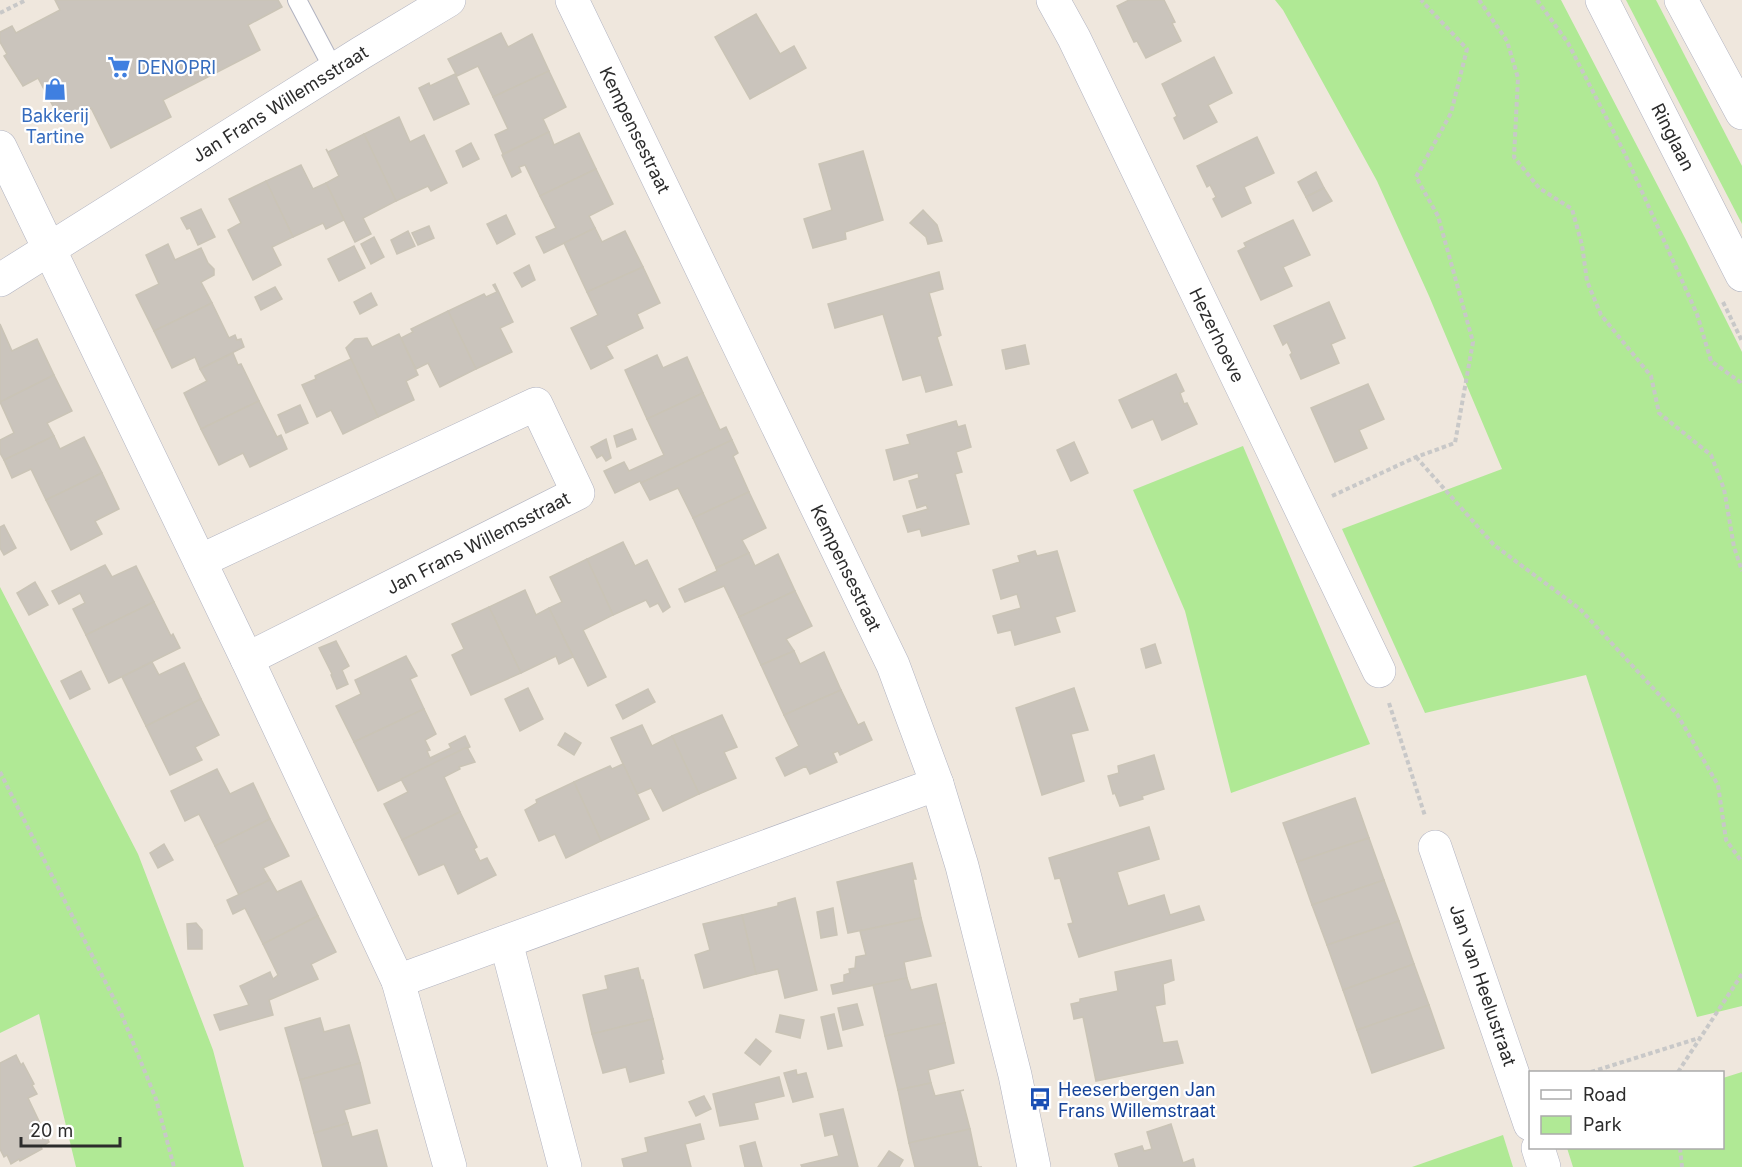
<svg xmlns="http://www.w3.org/2000/svg" width="1742" height="1167" font-family="Inter,sans-serif">
<rect width="100%" height="100%" fill="#efe7dd"/>
<g fill="#b0e995">
<path d="M1275,0H1561L1685,238L1742,352V1006L1697,1017L1586,675L1425,713L1342,529L1502,469L1429,296L1377,181L1283,10Z"/>
<path d="M1626,0H1656L1742,166V224Z"/>
<path d="M1243,446L1370,744L1231,793L1185,611L1133,490Z"/>
<path d="M0,587L138,854L213,1050L244,1167H76L39,1014L0,1033Z"/>
<path d="M1742,1072V1167H1573L1567,1148H1722L1723,1078Z"/>
<path d="M1503,1135L1513,1167H1412Z"/>
</g>
<g fill="#cac4bc" stroke="#cac4b6" stroke-width="1.5">
<path d="M55,0H278L282,7L248,25L260,50L163,100L171,117L111,148L91,108L62,123L38,78L23,86L4,56L7,54L0,42V32L12,26L16,33L60,10Z"/>
<path d="M1129,0H1164L1175,22L1172,23L1181,41L1146,58L1137,41L1134,42L1117,6Z"/>
<path d="M756,14L780,54L794,46L806,68L750,99L715,37Z"/>
<path d="M501,33L508,47L532,34L549,71L493,97L478,66L457,76L448,59Z"/>
<path d="M1214,57L1232,93L1208,105L1217,122L1184,139L1174,118L1177,116L1162,84Z"/>
<path d="M549,71L566,107L543,119L549,132L503,154L495,135L508,129L493,97Z"/>
<path d="M455,74L469,104L434,120L419,88L429,83L430,86Z"/>
<path d="M399,117L410,142L424,135L447,183L431,191L428,186L396,201L364,134Z"/>
<path d="M549,132L554,145L579,133L596,169L540,196L525,165L519,167L521,172L512,177L502,155Z"/>
<path d="M364,134L396,201L363,218L371,234L355,242L326,183L339,176L326,149L328,152Z"/>
<path d="M1257,137L1274,173L1244,187L1251,203L1222,217L1213,199L1216,197L1210,185L1207,187L1197,166Z"/>
<path d="M471,143L479,159L463,167L456,151Z"/>
<path d="M863,151L883,220L845,232L846,239L813,248L804,219L832,210L819,164Z"/>
<path d="M301,165L313,189L326,183L344,220L326,229L323,223L293,237L266,181Z"/>
<path d="M596,169L613,204L589,216L595,228L544,253L536,237L556,228L540,196Z"/>
<path d="M1316,172L1324,188L1306,197L1298,182Z"/>
<path d="M266,181L293,237L272,247L281,265L253,280L228,230L241,223L229,199Z"/>
<path d="M1324,188L1332,201L1313,211L1306,197Z"/>
<path d="M201,209L215,237L198,245L190,228L187,229L181,218Z"/>
<path d="M923,210L937,225L942,241L928,244L926,237L910,223Z"/>
<path d="M506,215L515,234L497,244L487,224Z"/>
<path d="M1293,220L1310,255L1283,267L1292,286L1261,300L1238,251L1246,247L1244,243Z"/>
<path d="M429,226L434,238L418,245L412,233Z"/>
<path d="M595,228L602,242L625,231L643,267L587,292L564,243Z"/>
<path d="M408,231L415,246L397,254L391,240Z"/>
<path d="M374,237L384,257L371,264L361,244Z"/>
<path d="M168,244L175,260L201,248L208,263L214,269V275L201,282L212,303L154,331L136,295L159,284L146,255Z"/>
<path d="M354,246L365,268L339,281L328,259Z"/>
<path d="M529,265L535,280L522,287L514,273Z"/>
<path d="M643,267L660,303L637,314L643,328L606,346L613,358L591,369L571,328L598,315L587,292Z"/>
<path d="M939,272L943,289L929,293L941,335L937,337L952,385L926,392L921,375L903,380L883,314L835,328L828,304Z"/>
<path d="M495,284L513,322L500,328L512,352L476,369L448,311L484,294L486,297L497,292L493,285Z"/>
<path d="M275,287L282,299L261,310L255,297Z"/>
<path d="M371,293L377,305L360,314L354,302Z"/>
<path d="M1329,302L1345,338L1331,344L1339,363L1301,379L1290,355L1292,353L1287,342L1283,345L1274,326Z"/>
<path d="M212,303L229,338L235,335L237,340L241,339L244,347L200,369L195,357L172,368L154,331Z"/>
<path d="M448,311L476,369L440,387L428,363L416,369L401,338L413,332L411,329Z"/>
<path d="M0,324L12,351L37,339L54,375L0,402Z"/>
<path d="M399,334L418,375L406,381L414,400L378,417L346,348L355,339L367,338L372,347Z"/>
<path d="M1025,345L1029,364L1006,369L1002,350Z"/>
<path d="M233,353L238,365L241,364L259,401L201,429L184,393L207,381L200,369Z"/>
<path d="M657,355L663,368L687,357L703,393L647,419L625,370Z"/>
<path d="M351,359L378,417L343,434L331,410L317,417L302,385L316,379L315,376Z"/>
<path d="M1176,374L1184,391L1180,393L1184,404L1187,403L1197,424L1162,440L1153,419L1132,428L1119,400Z"/>
<path d="M54,375L72,411L47,423L54,436L4,460L0,453V440L14,433L0,402Z"/>
<path d="M1368,384L1384,419L1359,430L1367,448L1335,462L1311,408Z"/>
<path d="M703,393L720,430L726,427L732,440L641,483L640,481L615,493L604,471L624,462L629,471L664,455L647,419Z"/>
<path d="M259,401L277,437L281,435L287,449L250,467L243,453L219,465L201,429Z"/>
<path d="M300,405L308,423L286,433L278,415Z"/>
<path d="M956,421L958,427L965,425L971,447L956,452L962,472L955,474L969,524L922,536L920,529L908,532L903,516L928,509L926,505L917,508L909,481L919,478L918,473L894,480L886,450L910,444L907,435Z"/>
<path d="M632,429L636,439L617,447L614,436Z"/>
<path d="M54,436L60,449L84,437L102,473L46,500L31,469L12,478L4,460Z"/>
<path d="M606,439L611,458L606,461L602,455L597,458L591,447Z"/>
<path d="M732,440L738,453L733,456L749,492L693,518L678,488L650,500L641,483Z"/>
<path d="M1074,442L1088,473L1071,481L1057,450Z"/>
<path d="M102,473L119,509L95,521L102,534L71,550L46,500Z"/>
<path d="M749,492L766,528L742,540L749,553L716,568L693,518Z"/>
<path d="M4,525L16,548L4,555L0,548V527Z"/>
<path d="M623,542L635,566L647,560L670,607L663,612L658,603L650,607L646,600L613,615L587,559Z"/>
<path d="M1035,551L1037,556L1057,551L1075,611L1055,617L1060,632L1015,645L1011,630L998,633L993,616L1021,608L1017,594L1001,599L993,570L1020,562L1018,556Z"/>
<path d="M749,553L755,566L778,554L795,591L739,617L724,586L685,602L679,589L717,571L716,568Z"/>
<path d="M587,559L613,615L583,630L606,677L588,686L549,608L562,602L550,577Z"/>
<path d="M105,565L112,577L136,566L154,602L86,635L73,609L85,603L80,593L59,604L52,591Z"/>
<path d="M35,582L48,605L29,615L17,593Z"/>
<path d="M525,590L536,615L549,608L573,657L559,664L556,656L521,673L489,607Z"/>
<path d="M795,591L812,626L786,639L794,651L761,665L739,617Z"/>
<path d="M154,602L171,636L173,634L180,648L109,683L86,635Z"/>
<path d="M489,607L521,673L471,695L452,655L464,649L452,624Z"/>
<path d="M336,641L349,666L342,670L348,684L337,689L331,675L332,674L319,648Z"/>
<path d="M1155,644L1161,663L1146,668L1141,649Z"/>
<path d="M794,651L800,664L824,652L841,690L784,715L761,665Z"/>
<path d="M406,656L417,676L410,679L424,709L354,742L336,706L361,694L355,680Z"/>
<path d="M152,662L159,675L184,663L201,699L146,726L122,677Z"/>
<path d="M81,671L90,689L70,699L61,681Z"/>
<path d="M528,688L543,719L520,731L505,699Z"/>
<path d="M1074,688L1088,730L1071,734L1084,781L1042,795L1016,708Z"/>
<path d="M648,689L655,702L623,719L616,705Z"/>
<path d="M841,690L858,725L864,722L872,740L840,755L838,751L833,753L837,762L810,774L806,766L785,776L776,758L799,746L784,715Z"/>
<path d="M201,699L219,735L195,747L202,760L170,775L146,726Z"/>
<path d="M424,709L436,734L425,740L430,750L427,751L430,758L451,748L449,744L465,736L470,747L378,791L354,742Z"/>
<path d="M722,715L737,747L724,752L736,778L699,794L672,736Z"/>
<path d="M642,725L652,746L672,736L699,794L663,811L651,788L637,794L611,738Z"/>
<path d="M565,733L581,743L574,755L558,745Z"/>
<path d="M467,747L475,762L459,767L460,769L444,777L460,812L402,840L384,804L408,792L401,779Z"/>
<path d="M1154,755L1164,789L1142,796L1143,799L1120,806L1115,793L1113,794L1108,776L1119,773L1118,766Z"/>
<path d="M623,764L649,819L601,841L574,782L610,766L612,769Z"/>
<path d="M217,769L230,794L253,783L270,819L215,846L199,814L185,821L171,791Z"/>
<path d="M574,782L601,841L566,858L555,834L539,841L525,810L537,803L536,800Z"/>
<path d="M1355,798L1369,838L1297,862L1283,823Z"/>
<path d="M460,812L477,847L474,849L480,861L487,858L496,875L458,894L444,864L419,875L402,840Z"/>
<path d="M270,819L289,856L263,868L270,880L239,895L215,846Z"/>
<path d="M1149,827L1159,859L1117,872L1128,906L1164,895L1170,915L1199,906L1204,920L1079,957L1068,924L1073,923L1060,878L1055,879L1049,858Z"/>
<path d="M1369,838L1384,880L1312,905L1297,862Z"/>
<path d="M164,844L173,860L158,868L150,853Z"/>
<path d="M912,863L916,879H913L921,918L848,933L837,882Z"/>
<path d="M270,880L277,892L301,881L318,916L263,944L245,908L233,914L227,900Z"/>
<path d="M1384,880L1399,921L1327,945L1312,905Z"/>
<path d="M795,898L817,990L785,998L778,969L756,974L742,915L778,906V903Z"/>
<path d="M833,908L837,935L821,938L817,912Z"/>
<path d="M742,915L756,974L704,988L695,955L710,950L703,924Z"/>
<path d="M318,916L336,952L311,964L318,979L269,1000L273,1015L220,1030L214,1015L249,1005L240,986L270,972L273,979L278,975L263,944Z"/>
<path d="M921,918L931,956L904,962L907,978L833,994L831,985L844,982V975L850,973L849,969L855,968L856,957L866,955L860,931Z"/>
<path d="M1399,921L1414,964L1343,990L1327,945Z"/>
<path d="M196,923L202,930V949H188L187,924Z"/>
<path d="M1171,960L1174,980L1163,984L1165,1004L1155,1006L1163,1043L1177,1041L1183,1063L1096,1081L1083,1017L1074,1019L1071,1004L1080,1002V999L1118,991L1115,972Z"/>
<path d="M1414,964L1429,1005L1357,1030L1343,990Z"/>
<path d="M638,968L641,980H643L653,1019L592,1034L583,995L608,989L605,976Z"/>
<path d="M907,978L911,990L936,984L945,1023L885,1036L873,985Z"/>
<path d="M857,1004L863,1025L843,1030L838,1008Z"/>
<path d="M1429,1005L1444,1048L1372,1073L1357,1030Z"/>
<path d="M834,1014L842,1046L828,1049L821,1017Z"/>
<path d="M780,1015L804,1020L800,1038L776,1032Z"/>
<path d="M320,1018L324,1032L349,1025L360,1063L300,1080L285,1028Z"/>
<path d="M653,1019L663,1059L661,1060L664,1073L630,1082L626,1067L603,1073L592,1034Z"/>
<path d="M945,1023L954,1063L928,1070L931,1083L898,1090L885,1036Z"/>
<path d="M756,1039L771,1051L760,1065L745,1053Z"/>
<path d="M16,1055L21,1065L23,1063L34,1084L32,1085L37,1094L28,1098L49,1142L41,1147L42,1149L20,1161L19,1159L11,1164L7,1155L4,1157L0,1149V1063Z"/>
<path d="M360,1063L370,1103L344,1110L348,1123L314,1133L300,1080Z"/>
<path d="M796,1070L797,1075L806,1073L813,1097L793,1102L784,1073Z"/>
<path d="M779,1077L784,1096L754,1103L758,1119L720,1126L713,1094Z"/>
<path d="M931,1083L935,1096L964,1090L960,1091L970,1129L909,1143L898,1090Z"/>
<path d="M704,1096L711,1109L696,1116L689,1102Z"/>
<path d="M843,1109L858,1167H802L801,1165L839,1156L833,1134L825,1136L820,1114Z"/>
<path d="M348,1123L352,1137L377,1130L387,1167H323L314,1133Z"/>
<path d="M700,1124L704,1139L685,1144L691,1167H624L622,1159L648,1152L645,1138Z"/>
<path d="M1171,1124L1183,1163L1193,1159L1195,1167H1119L1115,1154L1142,1146L1144,1151L1152,1149L1147,1132Z"/>
<path d="M970,1129L978,1167H982H915L909,1143Z"/>
<path d="M755,1142L762,1167H745L740,1146Z"/>
<path d="M889,1151L903,1160L899,1167H878Z"/>
</g>
<g fill="none" stroke-linecap="round" stroke-linejoin="round">
<g stroke="#b1b3c1" stroke-width="20">
<path id="service" d="M297,0L334,70"/>
</g>
<g stroke="#b1b3c1" stroke-width="34">
<g id="minor">
<path d="M572,0L893,665L937,784L962,866L1015,1075L1034,1167"/>
<path d="M1053,0L1074,38L1379,671"/>
<path d="M0,147L247,659L398,981L450,1167"/>
<path d="M0,280L361,53L449,0"/>
<path d="M200,561L536,404L578,493L247,659"/>
<path d="M1435,847L1530,1124"/>
<path d="M506,942L565,1167"/>
<path d="M398,981L937,784"/>
<path d="M1538,1148L1544,1167"/>
</g>
</g>
<g stroke="#b1b3c1" stroke-width="34">
<g id="secondary">
<path d="M1602,0L1742,275"/>
<path d="M1681,0L1742,113"/>
</g>
</g>
<g stroke="#c8c8c8" stroke-width="4" stroke-dasharray="4.5 3" stroke-linecap="butt">
<path d="M1479,0L1507,41L1518,78L1514,157L1539,188L1572,209L1582,245L1587,281L1601,315L1651,376L1659,413L1711,455L1724,489L1734,547L1742,571"/>
<path d="M1537,0L1568,43L1625,154L1697,314L1711,361L1740,382L1742,386"/>
<path d="M0,13L26,0"/>
<path d="M1723,302L1742,341"/>
<path d="M1416,457L1494,545L1580,609L1677,714L1718,785L1726,840L1742,862"/>
<path d="M1332,496L1416,457L1455,443L1473,342L1438,216L1416,177L1451,113L1467,49L1421,0"/>
<path d="M1389,703L1425,816"/>
<path d="M0,772L121,1013L156,1099L174,1167"/>
<path d="M1591,1072L1699,1038"/>
<path d="M1678,1072L1742,974"/>
<path d="M1680,1148L1682,1167"/>
</g>
<use href="#service" stroke="#fff" stroke-width="18"/>
<use href="#minor" stroke="#fff" stroke-width="33"/>
<use href="#secondary" stroke="#fff" stroke-width="33"/>
</g>
<defs>
<g id="supermarket-bare" transform="scale(1.8)"><path d="M-6-5.5h2.5l.6 2H6L4.5 2H-2.5L-4.4-4H-6ZM-1.5 3.2a1.3 1.3 0 1 0 .1 0ZM3 3.2a1.3 1.3 0 1 0 .1 0Z" fill="#3f7fe0" stroke="#fff" stroke-width="2.5" paint-order="stroke"/></g>
<g id="shop-bare" transform="scale(1.8)"><path d="M-5-2.5h2.3a2.7 3.5 0 0 1 5.4 0H5L5.5 6h-11ZM-1.5-2.5h3a1.5 2.3 0 0 0-3 0Z" fill="#3f7fe0" stroke="#fff" stroke-width="2.5" paint-order="stroke"/></g>
<g id="bus-bare" transform="scale(1.8)"><path d="M-5-6H5V4H4V6H2V4H-2V6H-4V4H-5ZM-3.5-4V0h7V-4ZM-3.5 1.2v1.5H-2V1.2ZM2 1.2v1.5H3.5V1.2Z" fill="#1a4fb4" stroke="#fff" stroke-width="2.5" paint-order="stroke"/></g>
</defs>
<g fill-rule="evenodd">
<use href="#supermarket-bare" x="119" y="67"/>
<use href="#shop-bare" x="55" y="89"/>
<use href="#bus-bare" x="1040" y="1099"/>
</g>
<g text-anchor="middle" dominant-baseline="central" stroke-width="4.5" stroke-linejoin="round" paint-order="stroke">
<g font-size="18" fill="#366cbe" stroke="#fff" text-anchor="start">
<text x="137" y="67">DENOPRI</text>
<text x="55" y="115" text-anchor="middle">Bakkerij<tspan x="55" dy="21">Tartine</tspan></text>
</g>
<g font-size="18" fill="#2c2c2c" stroke="#fff">
<text transform="translate(280 104) rotate(-32)">Jan Frans Willemsstraat</text>
<text transform="translate(635 130) rotate(64)">Kempensestraat</text>
<text transform="translate(1673 137) rotate(63)">Ringlaan</text>
<text transform="translate(1217 335) rotate(64)">Hezerhoeve</text>
<text transform="translate(478 543) rotate(-27)">Jan Frans Willemsstraat</text>
<text transform="translate(846 568) rotate(64)">Kempensestraat</text>
<text transform="translate(1483 985) rotate(71)">Jan van Heelustraat</text>
</g>
<g font-size="18" fill="#164399" stroke="#fff" text-anchor="start">
<text x="1058" y="1089">Heeserbergen Jan<tspan x="1058" dy="21">Frans Willemstraat</tspan></text>
</g>
</g>
<rect x="1529" y="1071" width="195" height="78" fill="#ffffff" stroke="#ababab" stroke-width="1.5"/>
<rect x="1541" y="1090" width="30" height="9" fill="#ffffff" stroke="#ababab" stroke-width="1.5"/>
<text x="1583" y="1101" font-size="18" fill="#2c2c2c">Road</text>
<rect x="1541" y="1116" width="30" height="18" fill="#b0e995" stroke="#ababab" stroke-width="1.5"/>
<text x="1583" y="1131" font-size="18" fill="#2c2c2c">Park</text>
<path d="M21 1137v9h99v-9" fill="none" stroke="#2c2c2c" stroke-width="3"/>
<text x="30" y="1137" font-size="18" fill="#2c2c2c" stroke="#ffffff" stroke-width="4.5" paint-order="stroke">20 m</text>
</svg>
